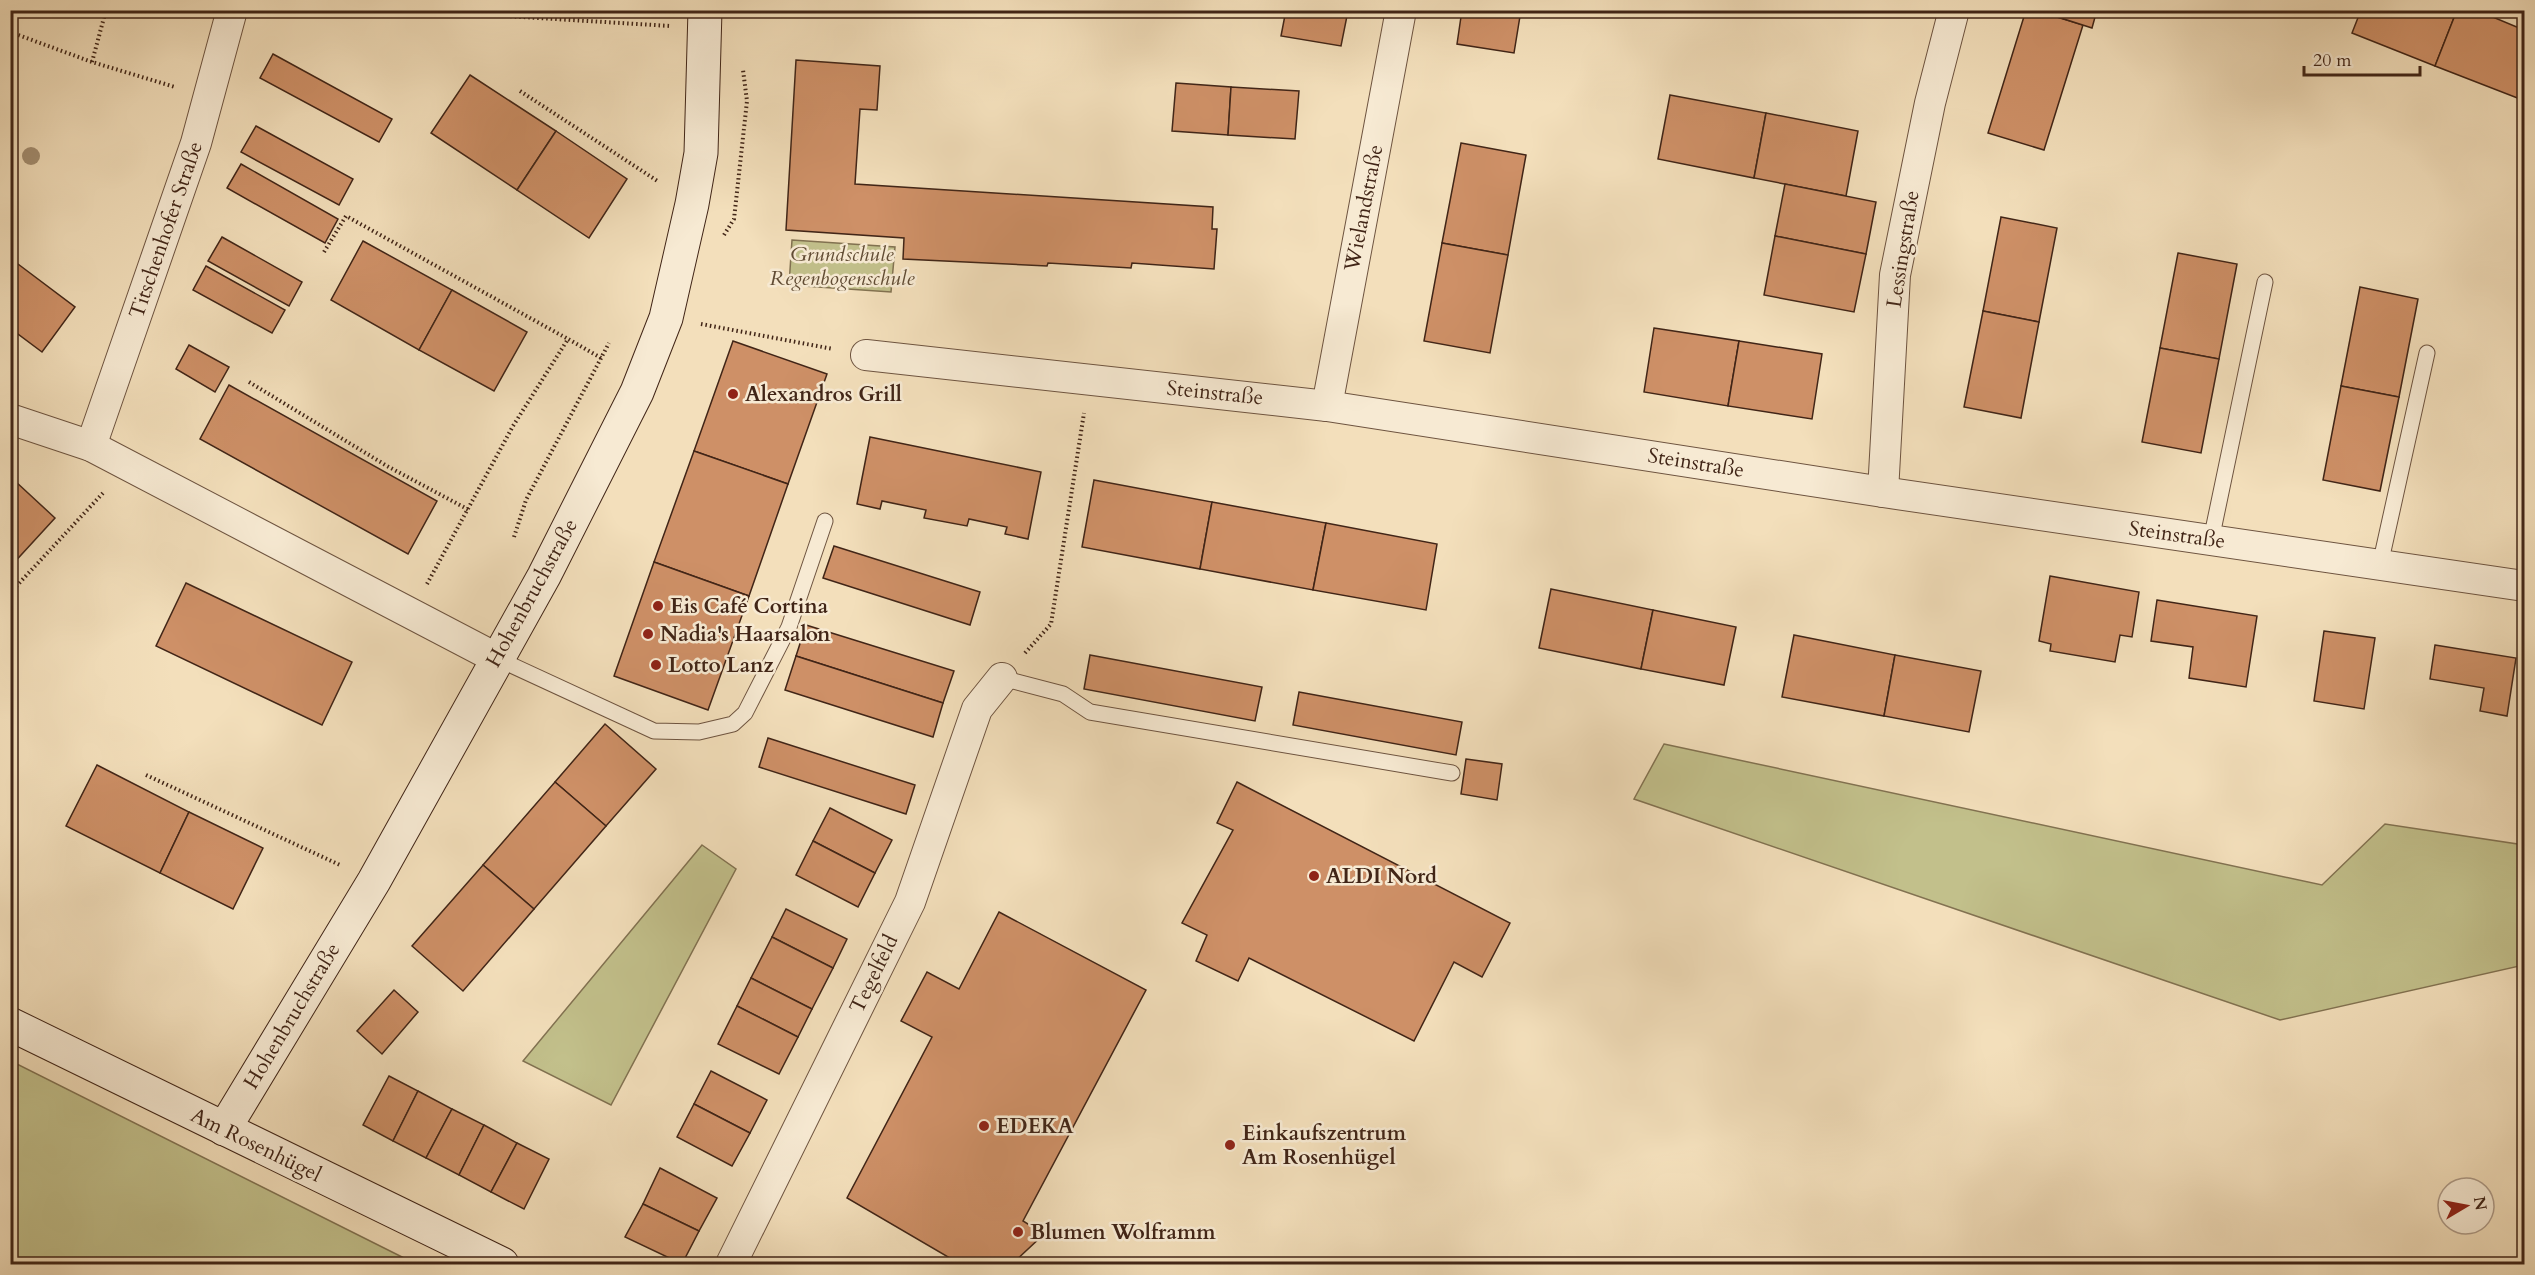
<svg xmlns="http://www.w3.org/2000/svg" width="2535" height="1275" font-family="Cardo,serif">
<rect width="100%" height="100%" fill="#f3dfbb"/>
<filter id="stains"><feTurbulence type="fractalNoise" baseFrequency=".00333" numOctaves="4"/><feColorMatrix values="0 0 0 0 .2 0 0 0 0 .09 0 0 0 0 .02 0 0 0 .5 -.17"/></filter>
<radialGradient id="worn" r=".72"><stop offset=".6" stop-color="#630" stop-opacity="0"/><stop offset="1" stop-color="#630" stop-opacity=".3"/></radialGradient>
<g fill="#c2c08b" stroke="#827251" stroke-width="1.5">
<path d="M792,240L895,247L891,292L789,285Z"/>
<path d="M1664,744L2322,885L2385,824L2524,845V965L2280,1020L1634,799Z"/>
<path d="M702,845L736,869L611,1105L523,1061Z"/>
<path d="M10,1061H11L416,1264H11Z"/>
</g>
<g fill="#ce9067" stroke="#412517" stroke-width="1.5">
<path d="M539,10H605L604,15Z"/>
<path d="M1127,10H1194V17L1127,14Z"/>
<path d="M1286,10L1348,11L1341,46L1281,36Z"/>
<path d="M1462,10H1521L1514,53L1457,44Z"/>
<path d="M2026,10H2034L2083,25L2044,150L1988,133Z"/>
<path d="M2036,10H2097L2092,28Z"/>
<path d="M2361,10H2457L2435,66L2352,33Z"/>
<path d="M2457,10H2476L2524,30V87L2520,99L2435,66Z"/>
<path d="M273,54L392,119L379,142L260,78Z"/>
<path d="M796,60L880,66L877,110L860,109L855,184L1213,207L1212,229H1217L1214,269L1132,263L1131,268L1048,263L1047,266L903,259L904,238L786,230Z"/>
<path d="M470,75L556,131L517,190L431,133Z"/>
<path d="M1176,83L1231,87L1228,135L1172,131Z"/>
<path d="M1231,87L1299,91L1295,139L1228,135Z"/>
<path d="M1670,95L1766,113L1754,178L1658,159Z"/>
<path d="M1766,113L1858,131L1846,196L1754,178Z"/>
<path d="M256,126L353,179L339,205L241,152Z"/>
<path d="M556,131L627,179L589,238L517,190Z"/>
<path d="M1461,143L1526,155L1508,255L1442,243Z"/>
<path d="M241,164L338,219L325,243L227,188Z"/>
<path d="M1785,184L1876,202L1866,254L1775,236Z"/>
<path d="M2001,217L2057,228L2039,322L1983,311Z"/>
<path d="M1775,236L1866,254L1854,312L1764,295Z"/>
<path d="M222,237L302,282L289,306L208,261Z"/>
<path d="M363,241L452,290L419,350L331,300Z"/>
<path d="M1442,243L1508,255L1490,353L1424,341Z"/>
<path d="M2178,253L2237,264L2219,359L2160,348Z"/>
<path d="M10,258L75,307L42,352L10,328Z"/>
<path d="M206,266L285,310L272,333L193,290Z"/>
<path d="M2360,287L2418,299L2399,397L2341,386Z"/>
<path d="M452,290L527,332L494,391L419,350Z"/>
<path d="M1983,311L2039,322L2021,418L1964,407Z"/>
<path d="M1654,328L1739,341L1728,406L1644,392Z"/>
<path d="M733,341L827,374L788,484L694,451Z"/>
<path d="M1739,341L1822,354L1812,419L1728,406Z"/>
<path d="M189,345L229,367L215,392L176,369Z"/>
<path d="M2160,348L2219,359L2201,453L2142,442Z"/>
<path d="M229,385L437,501L408,554L200,439Z"/>
<path d="M2341,386L2399,397L2380,491L2323,480Z"/>
<path d="M870,437L1041,472L1028,539L1005,534L1007,527L969,519L967,526L924,518L926,510L882,501L880,509L857,504Z"/>
<path d="M694,451L788,484L749,596L654,562Z"/>
<path d="M1094,480L1212,502L1200,569L1082,547Z"/>
<path d="M15,481L55,518L10,567V485Z"/>
<path d="M1212,502L1326,523L1313,590L1200,569Z"/>
<path d="M1326,523L1437,544L1426,610L1313,590Z"/>
<path d="M834,546L980,592L970,625L823,578Z"/>
<path d="M654,562L749,596L708,710L614,676Z"/>
<path d="M2050,576L2139,592L2132,637L2120,635L2115,662L2050,651L2051,644L2039,641Z"/>
<path d="M186,583L352,662L322,725L156,646Z"/>
<path d="M1551,589L1653,610L1641,669L1539,648Z"/>
<path d="M2157,600L2257,616L2246,687L2189,678L2193,647L2151,641Z"/>
<path d="M1653,610L1736,627L1724,685L1641,669Z"/>
<path d="M806,625L954,671L943,703L796,656Z"/>
<path d="M2324,631L2375,638L2364,709L2314,701Z"/>
<path d="M1794,635L1895,655L1884,716L1782,697Z"/>
<path d="M2435,645L2516,658L2507,716L2480,711L2484,688L2430,679Z"/>
<path d="M1090,655L1262,687L1255,721L1084,689Z"/>
<path d="M1895,655L1981,671L1969,732L1884,716Z"/>
<path d="M796,656L943,703L933,737L785,690Z"/>
<path d="M1299,692L1462,722L1456,755L1293,725Z"/>
<path d="M605,724L656,769L606,826L555,782Z"/>
<path d="M768,738L915,785L906,814L759,767Z"/>
<path d="M1466,759L1502,764L1497,800L1461,794Z"/>
<path d="M97,765L189,812L160,873L66,826Z"/>
<path d="M555,782L606,826L534,909L483,865Z"/>
<path d="M1237,782L1510,923L1482,977L1454,962L1414,1041L1249,958L1238,981L1196,961L1207,935L1182,923L1233,830L1217,823Z"/>
<path d="M830,808L892,840L875,873L813,841Z"/>
<path d="M189,812L263,848L233,909L160,873Z"/>
<path d="M813,841L875,873L858,907L796,875Z"/>
<path d="M483,865L534,909L463,991L412,946Z"/>
<path d="M786,909L847,939L833,968L772,937Z"/>
<path d="M999,912L1146,990L1023,1221L1044,1234L1012,1264H960L847,1198L932,1037L901,1021L927,972L959,989Z"/>
<path d="M772,937L833,968L812,1009L751,978Z"/>
<path d="M751,978L812,1009L798,1037L737,1006Z"/>
<path d="M394,990L418,1012L382,1054L357,1031Z"/>
<path d="M737,1006L798,1037L779,1074L718,1044Z"/>
<path d="M711,1071L767,1100L750,1133L694,1104Z"/>
<path d="M389,1076L418,1091L393,1141L363,1125Z"/>
<path d="M418,1091L452,1109L426,1158L393,1141Z"/>
<path d="M694,1104L750,1133L732,1166L677,1137Z"/>
<path d="M452,1109L484,1125L459,1175L426,1158Z"/>
<path d="M484,1125L517,1143L491,1192L459,1175Z"/>
<path d="M517,1143L549,1159L524,1209L491,1192Z"/>
<path d="M660,1168L717,1198L699,1231L643,1204Z"/>
<path d="M643,1204L699,1231L682,1264L625,1237Z"/>
</g>
<g fill="none" stroke-linecap="round" stroke-linejoin="round">
<g stroke="#6e5440" stroke-width="17">
<g id="lane">
<path d="M2211,540L2265,282"/>
<path d="M2380,565L2427,353"/>
<path d="M496,658L654,731L699,732L733,724L745,713L789,627L825,521"/>
<path d="M1002,678L1063,694L1090,712L1452,773"/>
</g>
</g>
<g stroke="#6e5440" stroke-width="32">
<g id="street">
<path d="M866,355L1327,406L1883,492L2524,586"/>
<path d="M1327,406L1401,10"/>
<path d="M10,419L91,446L496,658"/>
<path d="M91,446L196,143L232,10"/>
<path d="M1883,492L1895,275L1930,103L1954,10"/>
<path d="M731,1264L910,902L977,709L1002,678"/>
</g>
</g>
<g stroke="#412517" stroke-width="35">
<g id="secondary">
<path d="M10,1024L502,1264"/>
<path d="M224,1129L374,881L544,576L637,392L666,318L692,204L701,153L705,10"/>
</g>
</g>
<g stroke="#412517" stroke-width="4" stroke-dasharray="1.5 3" stroke-linecap="butt">
<path d="M407,10L670,26"/>
<path d="M10,32L92,62L175,87"/>
<path d="M92,62L106,10"/>
<path d="M520,91L659,182"/>
<path d="M724,235L734,219L747,101L743,70"/>
<path d="M324,252L346,216L568,339"/>
<path d="M701,324L833,349"/>
<path d="M249,382L387,466L469,510"/>
<path d="M514,537L526,500L609,343"/>
<path d="M427,584L513,426L568,339L601,358"/>
<path d="M10,593L103,493"/>
<path d="M1025,653L1051,624L1084,413"/>
<path d="M146,775L340,865"/>
</g>
<use href="#lane" stroke="#f7ead3" stroke-width="15"/>
<use href="#street" stroke="#f7ead3" stroke-width="30"/>
<use href="#secondary" stroke="#f7ead3" stroke-width="33"/>
</g>
<circle fill="#a38e71" cx="31" cy="156" r="9"/>
<g fill="#8f2418" stroke="#f7ead3" stroke-width="2">
<circle cx="733" cy="394" r="6"/>
<circle cx="658" cy="606" r="6"/>
<circle cx="648" cy="634" r="6"/>
<circle cx="656" cy="665" r="6"/>
<circle cx="1314" cy="876" r="6"/>
<circle cx="984" cy="1126" r="6"/>
<circle cx="1230" cy="1145" r="6"/>
<circle cx="1018" cy="1232" r="6"/>
</g>
<g text-anchor="middle" dominant-baseline="central" stroke-width="5" stroke-linejoin="round" paint-order="stroke">
<g font-size="21" fill="#412517" stroke="#f7ead3">
<text transform="translate(1364 208) rotate(-79)">Wielandstraße</text>
<text transform="translate(166 230) rotate(-71)">Titschenhofer Straße</text>
<text transform="translate(1903 249) rotate(-81)">Lessingstraße</text>
<text transform="translate(1215 393) rotate(6)">Steinstraße</text>
<text transform="translate(1696 463) rotate(9)">Steinstraße</text>
<text transform="translate(2177 535) rotate(8)">Steinstraße</text>
<text transform="translate(532 593) rotate(-61)">Hohenbruchstraße</text>
<text transform="translate(874 974) rotate(-64)">Tegelfeld</text>
<text transform="translate(292 1016) rotate(-59)">Hohenbruchstraße</text>
<text transform="translate(256 1145) rotate(26)">Am Rosenhügel</text>
</g>
<g font-size="21" font-style="italic" fill="#614c34" stroke="#f7ead3">
<text x="842" y="254">Grundschule<tspan x="842" dy="24">Regenbogenschule</tspan></text>
</g>
<g font-size="21" font-weight="bold" fill="#412517" stroke="#f7ead3" text-anchor="start">
<text x="745" y="394">Alexandros Grill</text>
<text x="670" y="606">Eis Café Cortina</text>
<text x="660" y="634">Nadia's Haarsalon</text>
<text x="668" y="665">Lotto Lanz</text>
<text x="1326" y="876">ALDI Nord</text>
<text x="996" y="1126">EDEKA</text>
<text x="1242" y="1133">Einkaufszentrum<tspan x="1242" dy="24">Am Rosenhügel</tspan></text>
<text x="1030" y="1232">Blumen Wolframm</text>
</g>
</g>
<rect width="2535" height="1275" fill="none" stroke="#f3dfbb" stroke-width="36"/>
<rect x="12" y="12" width="2511" height="1251" fill="none" stroke="#412517" stroke-width="3"/>
<rect x="18" y="18" width="2499" height="1239" fill="none" stroke="#412517" stroke-width="1.5"/>
<g transform="translate(2466 1206) rotate(80)"><circle r="28" fill="#f7ead3" stroke="#ae9b88" stroke-width="1.5"/>
<path d="M0-4.5L10 22L0 15L-10 22Z" fill="#8f2418"/>
<text y="-9" font-size="16" font-weight="bold" text-anchor="middle" fill="#412517">N</text>
</g>
<path d="M2304 66v9h116v-9" fill="none" stroke="#412517" stroke-width="3"/>
<text x="2313" y="66" font-size="18" fill="#412517" stroke="#f7ead3" stroke-width="4.5" paint-order="stroke">20 m</text>
<rect width="100%" height="100%" filter="url(#stains)"/>
<rect width="100%" height="100%" fill="url(#worn)"/>
</svg>
